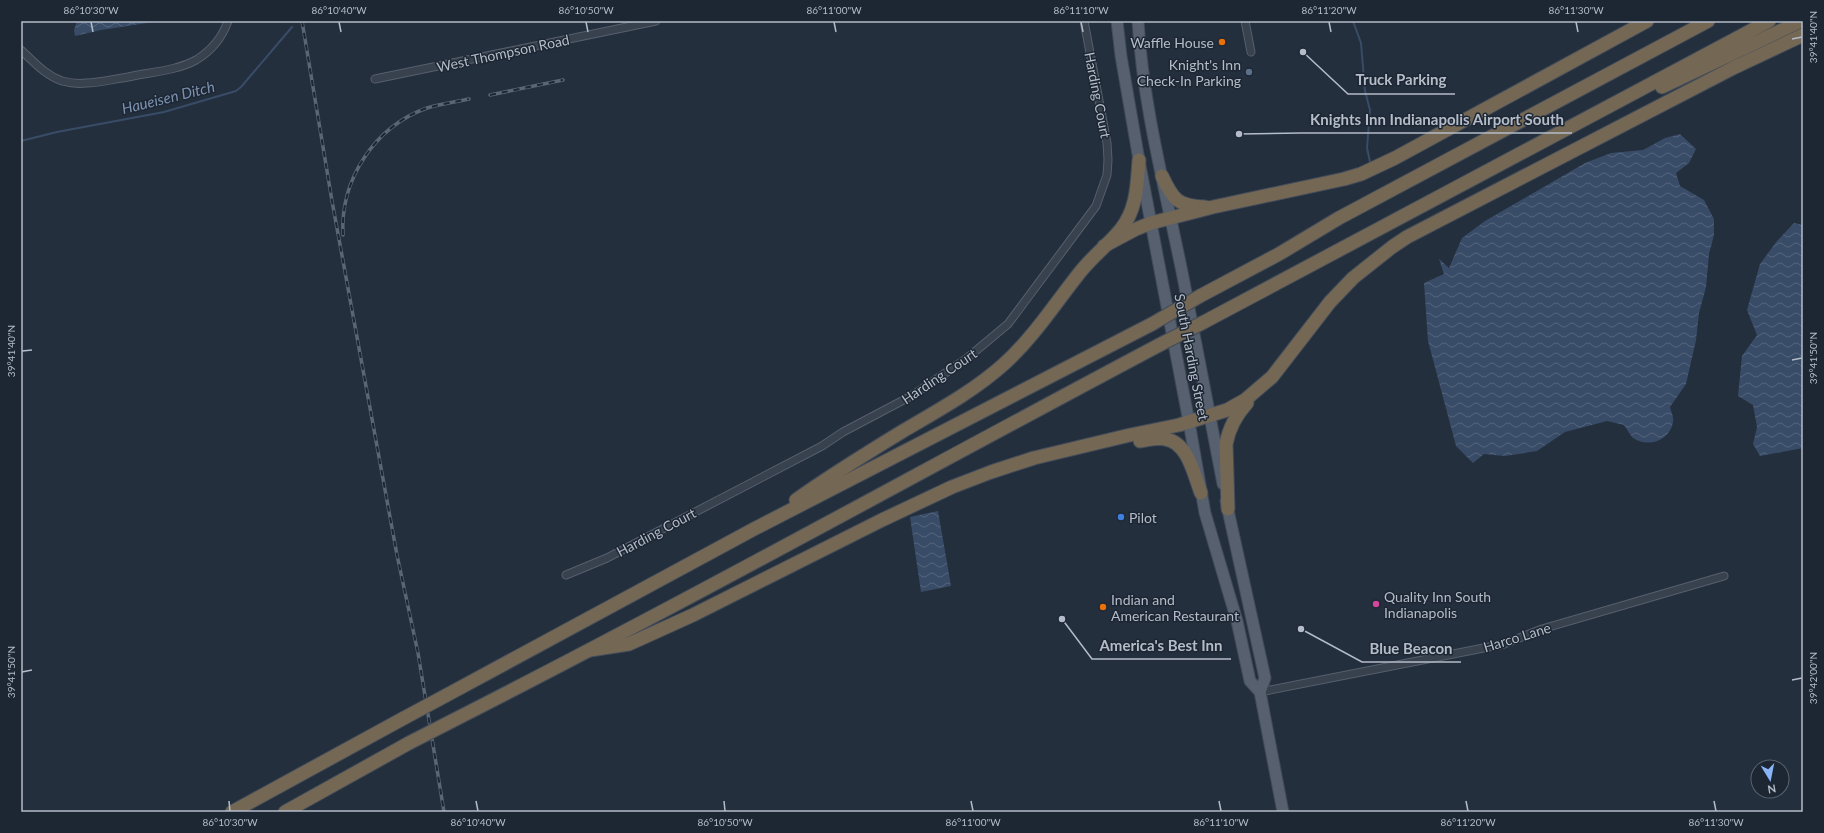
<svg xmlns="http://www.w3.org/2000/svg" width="1824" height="833" font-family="Lato,sans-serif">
<defs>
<pattern id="water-waves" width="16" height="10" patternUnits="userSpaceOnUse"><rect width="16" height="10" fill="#394c67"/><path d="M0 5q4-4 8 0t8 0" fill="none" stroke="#53647b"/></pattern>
</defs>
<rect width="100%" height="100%" fill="#242f3e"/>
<g fill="url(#water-waves)">
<path d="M77,21H160L101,30L75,36L74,30Z"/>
<path d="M1680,134L1696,149L1689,163L1676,173L1680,186L1704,200L1714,219V235L1709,254L1706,287L1699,313L1696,340L1686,384L1670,407C1671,411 1674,418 1673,422C1670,441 1648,448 1633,438C1630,435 1627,429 1624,425L1607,421L1565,432L1537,451L1505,456L1484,454L1473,463L1456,446L1428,341L1424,283L1444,274L1439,259L1449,268L1462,238L1485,221L1585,163L1611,153L1643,150L1665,138Z"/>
<path d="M1794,223L1803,225V448L1760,456L1753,444L1757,427L1753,405L1738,396L1742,356L1757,335L1747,310L1760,264L1777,241Z"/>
<path d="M938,511L951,586L921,592L910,517Z"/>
</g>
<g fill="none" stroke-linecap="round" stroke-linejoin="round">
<g stroke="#394c67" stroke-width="2">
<path d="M1353,21L1361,43L1365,91L1370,110L1367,148L1370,162"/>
<path d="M21,141L57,132L164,112L236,91L241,87L292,27"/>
</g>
<g stroke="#565f6c" stroke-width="9">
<g id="minor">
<path d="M1245,21L1251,52"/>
<path d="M21,50C34,62 45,75 62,81C70,83 78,84 86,83C100,83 114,79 128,77C150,72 176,71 196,60C211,51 222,38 228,21"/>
<path d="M375,79L656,21"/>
<path d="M566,575L607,558L822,446L843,432L913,395L966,359L1008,324L1096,206L1107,175L1108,160L1107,143L1084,21"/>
<path d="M1260,692L1504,644L1542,629L1724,576"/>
</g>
</g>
<g stroke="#414a57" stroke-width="13">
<g id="primary">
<path d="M1117,21L1121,56L1139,160L1189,422L1205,513L1237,621L1250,681L1260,692L1283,812"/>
<path d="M1138,21C1143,107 1166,192 1183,277C1197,346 1210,415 1223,484"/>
<path d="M1226,501L1265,678L1260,692"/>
</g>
</g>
<g stroke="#434c59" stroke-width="15">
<g id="motorway">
<path d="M1662,87L1801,21"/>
<path d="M1162,176C1173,200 1178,206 1205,207"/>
<path d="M1104,246L1136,229L1151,223L1213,207L1344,179L1361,174L1395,158L1647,21"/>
<path d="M1200,296L1279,254L1339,218L1708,21"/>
<path d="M1204,322L1769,21"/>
<path d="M1140,441C1148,440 1157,437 1165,439C1188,442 1194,475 1201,493"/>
<path d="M796,500C831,475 867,453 903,431C937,411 974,391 1004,364C1034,337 1056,302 1081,271C1093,256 1109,244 1121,229C1137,209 1137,185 1139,160"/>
<path d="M1228,509L1226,444C1229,428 1236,415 1247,403"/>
<path d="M590,650L629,644L693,615L882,520L952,487L991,472L1034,458L1130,435L1179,425L1227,410L1245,400L1272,377L1330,302L1353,278L1392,247L1407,237L1733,68L1803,35"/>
<path d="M445,696L754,529L1152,324"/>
<path d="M450,722C690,600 925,469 1163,343"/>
<path d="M232,812L404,718"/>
<path d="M285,812L409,743"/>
</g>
</g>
<use href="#minor" stroke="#38414e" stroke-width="7"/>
<use href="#primary" stroke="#56606e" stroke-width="11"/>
<use href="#motorway" stroke="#746855" stroke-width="13"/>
<g stroke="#5a6575" stroke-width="3.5">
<g id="rail">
<path d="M302,21L332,201L397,555L418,653L444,812"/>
<path d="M490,95L563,80"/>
<path d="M343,235C340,180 374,127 427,108C441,104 455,102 469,99"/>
</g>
</g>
<use href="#rail" stroke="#1d2633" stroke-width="2" stroke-dasharray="6" stroke-linecap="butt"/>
<g stroke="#434c59" stroke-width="15" stroke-linecap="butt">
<g id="motorway-bridge">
<path d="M1152,324L1200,296"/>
<path d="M1163,343L1204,322"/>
<path d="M404,718L445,696"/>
<path d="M409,743L450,722"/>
</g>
</g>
<use href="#motorway-bridge" stroke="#746855" stroke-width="13"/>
</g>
<path fill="none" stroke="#b4bcc9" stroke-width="1.5" d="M91,22L93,32M339,22L341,32M586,22L588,32M834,22L836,32M1081,22L1083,32M1329,22L1331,32M1576,22L1578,32M1792,39L1802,37M22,351L32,350M1792,360L1802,358M22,672L32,670M1792,680L1802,678M229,801L230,811M476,801L478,811M724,801L725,811M971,801L973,811M1219,801L1221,811M1466,801L1468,811M1714,801L1716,811"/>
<g fill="#e8710a" stroke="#1d2633" stroke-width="1.5">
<circle cx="1222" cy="42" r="4"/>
<circle cx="1103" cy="607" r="4"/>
</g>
<circle fill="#5c6f8a" stroke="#1d2633" stroke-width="1.5" cx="1249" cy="72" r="4"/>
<circle fill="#3f7fe0" stroke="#1d2633" stroke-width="1.5" cx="1121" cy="517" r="4"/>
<circle fill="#d1479c" stroke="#1d2633" stroke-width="1.5" cx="1376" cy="604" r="4"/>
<g text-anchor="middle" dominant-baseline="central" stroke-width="3" stroke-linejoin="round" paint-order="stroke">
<g font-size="14" fill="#b4bcc9" stroke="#1d2633" text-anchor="start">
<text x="1214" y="42" text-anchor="end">Waffle House</text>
<text x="1241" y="64" text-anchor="end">Knight's Inn<tspan x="1241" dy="16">Check-In Parking</tspan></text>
<text x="1129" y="517">Pilot</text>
<text x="1384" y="596">Quality Inn South<tspan x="1384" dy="16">Indianapolis</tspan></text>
<text x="1111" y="599">Indian and<tspan x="1111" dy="16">American Restaurant</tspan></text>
</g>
<g font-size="14" fill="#b4bcc9" stroke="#1d2633">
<text transform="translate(503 53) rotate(-12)">West Thompson Road</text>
<text transform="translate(1098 95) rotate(79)">Harding Court</text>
<text transform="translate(1192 357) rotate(79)">South Harding Street</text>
<text transform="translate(939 376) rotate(-34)">Harding Court</text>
<text transform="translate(656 532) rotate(-28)">Harding Court</text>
<text transform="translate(1517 637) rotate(-17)">Harco Lane</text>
</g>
<g font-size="15" font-style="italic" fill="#7c92b1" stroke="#1d2633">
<text transform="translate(168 97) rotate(-14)">Haueisen Ditch</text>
</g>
</g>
<path fill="none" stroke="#b4bcc9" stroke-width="1.5" d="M1303 52L1348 94H1455M1239 134L1301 133H1572M1062 619L1092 659H1231M1301 629L1362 662H1461"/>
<g fill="#b4bcc9" stroke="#1d2633" stroke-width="1.5">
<circle cx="1303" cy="52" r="4"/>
<circle cx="1239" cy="134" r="4"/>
<circle cx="1062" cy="619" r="4"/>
<circle cx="1301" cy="629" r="4"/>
</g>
<g font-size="15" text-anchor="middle" font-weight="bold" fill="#b4bcc9" stroke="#1d2633" stroke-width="3" stroke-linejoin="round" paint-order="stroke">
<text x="1401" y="85">Truck Parking</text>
<text x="1437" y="125">Knights Inn Indianapolis Airport South</text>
<text x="1161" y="651">America's Best Inn</text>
<text x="1411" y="654">Blue Beacon</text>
</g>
<rect width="1824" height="833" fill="none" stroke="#1d2633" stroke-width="44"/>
<g transform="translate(1770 779) rotate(170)"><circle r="19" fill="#1d2633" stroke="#59626f"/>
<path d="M0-3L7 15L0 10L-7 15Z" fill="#8ab4f8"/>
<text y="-6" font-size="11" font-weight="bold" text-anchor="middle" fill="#b4bcc9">N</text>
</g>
<rect x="22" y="22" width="1780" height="789" fill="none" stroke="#b4bcc9" stroke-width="1.5"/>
<g font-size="10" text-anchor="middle" fill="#b4bcc9">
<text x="91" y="14">86°10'30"W</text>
<text x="339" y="14">86°10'40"W</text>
<text x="586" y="14">86°10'50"W</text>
<text x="834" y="14">86°11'00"W</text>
<text x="1081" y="14">86°11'10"W</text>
<text x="1329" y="14">86°11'20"W</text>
<text x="1576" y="14">86°11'30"W</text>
<text transform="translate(1813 37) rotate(-90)" y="4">39°41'40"N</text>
<text transform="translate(11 351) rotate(-90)" y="4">39°41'40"N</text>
<text transform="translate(1813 358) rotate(-90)" y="4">39°41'50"N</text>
<text transform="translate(11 672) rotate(-90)" y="4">39°41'50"N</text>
<text transform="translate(1813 678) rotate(-90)" y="4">39°42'00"N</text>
<text x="230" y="826">86°10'30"W</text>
<text x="478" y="826">86°10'40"W</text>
<text x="725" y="826">86°10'50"W</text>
<text x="973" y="826">86°11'00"W</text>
<text x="1221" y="826">86°11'10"W</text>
<text x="1468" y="826">86°11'20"W</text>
<text x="1716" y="826">86°11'30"W</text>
</g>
</svg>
